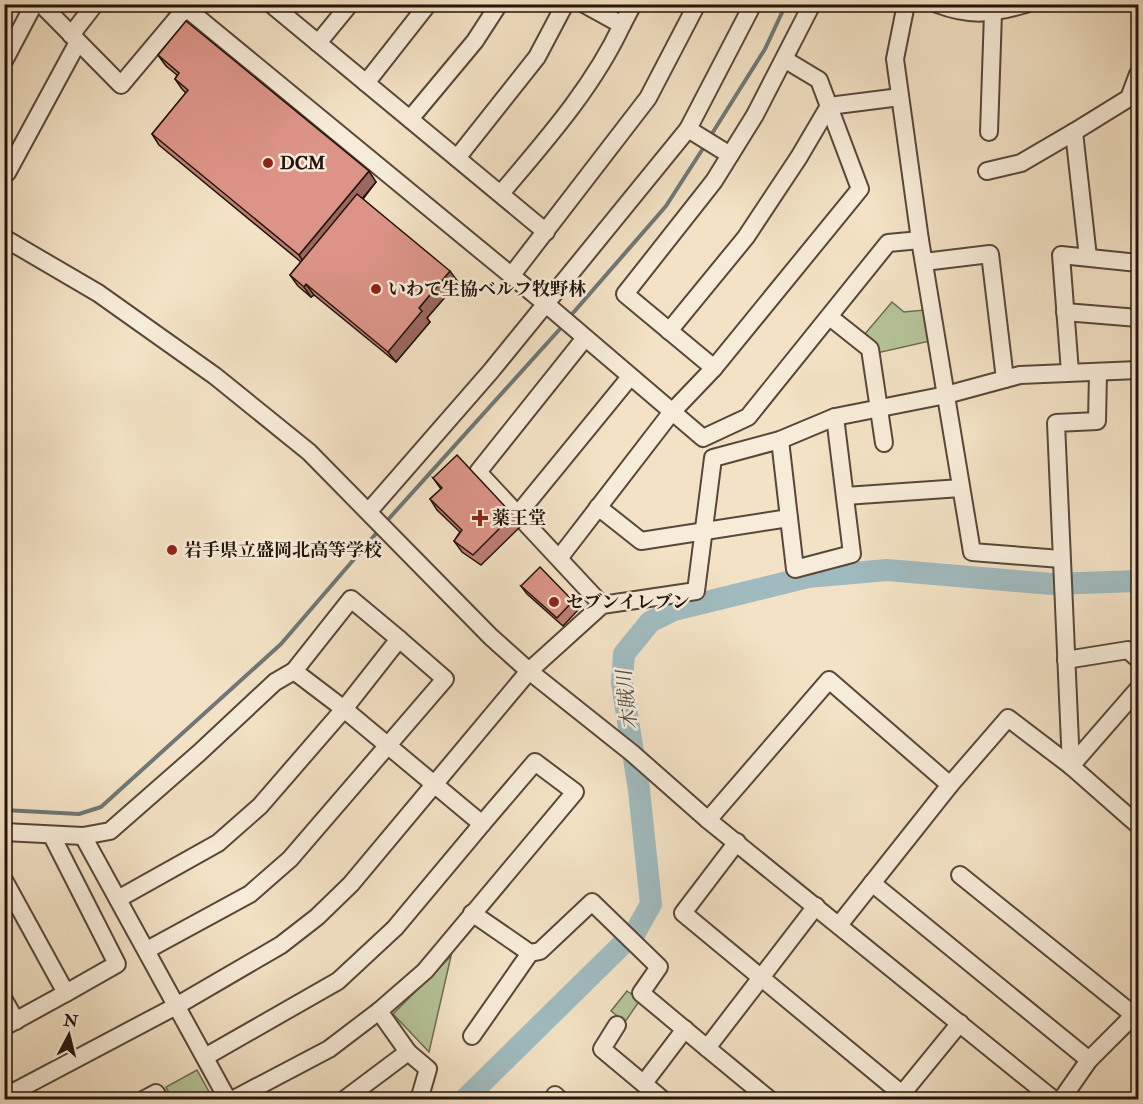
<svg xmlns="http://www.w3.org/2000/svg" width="1143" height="1104" font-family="'IM FELL Double Pica','Noto Serif JP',serif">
<rect width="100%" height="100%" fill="#f3e2c5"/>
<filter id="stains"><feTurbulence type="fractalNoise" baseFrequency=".00333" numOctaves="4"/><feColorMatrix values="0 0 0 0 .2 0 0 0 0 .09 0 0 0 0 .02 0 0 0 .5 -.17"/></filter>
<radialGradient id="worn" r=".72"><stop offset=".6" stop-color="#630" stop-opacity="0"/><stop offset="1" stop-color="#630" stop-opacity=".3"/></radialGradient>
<g fill="#b5c498" stroke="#6c6c52" stroke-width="1.5">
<path d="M892,302L904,312L924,310L930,341L877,353L864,335Z"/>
<path d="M451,956L429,1052L393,1014Z"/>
<path d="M627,991L640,1000L625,1022L611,1011Z"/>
<path d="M197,1070L213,1099H172L166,1087Z"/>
</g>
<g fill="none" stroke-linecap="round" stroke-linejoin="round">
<g stroke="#6e7877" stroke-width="4">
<path d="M713,132L765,49L786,4"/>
<path d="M573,313L666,206L702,150"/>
<path d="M385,523L559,330"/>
<path d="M4,810L79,814L101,807L281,644L380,529"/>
</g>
<path stroke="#a0bbbf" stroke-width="22" d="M464,1100L636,931L651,904L639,790L622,683L624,654L650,622L674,610L808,577L887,570L1052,584L1138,581"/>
<g stroke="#57473a" stroke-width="20">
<g id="minor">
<path d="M41,4L121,85L189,4"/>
<path d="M271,4L546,232"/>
<path d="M584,4L622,25L633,4"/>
<path d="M906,4L895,59L920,240L972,552L1061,559"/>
<path d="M937,4C971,17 992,14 1026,4"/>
<path d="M186,8L546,304L703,438L748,417L888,243L920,240"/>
<path d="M71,35L95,4"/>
<path d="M318,43L350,4"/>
<path d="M784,59L819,80L860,189L714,368L625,294L714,181L755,115L812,4"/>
<path d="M4,61L34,4"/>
<path d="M366,83L428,4"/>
<path d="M410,119L475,41L499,4"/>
<path d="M688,129L730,155"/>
<path d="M989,132L993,13"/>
<path d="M457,158L537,57L565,4"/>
<path d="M987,171L1021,163L1074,132"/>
<path d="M4,172L7,173L78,42"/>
<path d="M503,191C547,139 593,87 622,25"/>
<path d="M4,238L98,293L215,376L309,452L491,637L529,671L632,753L708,820L1054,1100"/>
<path d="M1088,257L1074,132L1129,98L1138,74"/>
<path d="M924,262L990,254L1005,379"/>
<path d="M511,276L648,98L697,4"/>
<path d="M1065,312L1138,318"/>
<path d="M831,318L870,349L884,443"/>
<path d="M669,331L746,237L799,157L829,106L900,97"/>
<path d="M585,338L478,472L602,605"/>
<path d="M1070,372L1061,255L1138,263"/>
<path d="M845,496L961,488"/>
<path d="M598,507L641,541L789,518L780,440"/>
<path d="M369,511L491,371L688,129L753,4"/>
<path d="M518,514L630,377"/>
<path d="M789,518L795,569L852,554L835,417"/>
<path d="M560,557L671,413L714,368"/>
<path d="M1066,660L1128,650L1138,659"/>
<path d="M1071,766L1056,423L1097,421L1098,373"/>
<path d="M1071,766L1138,689"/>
<path d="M708,820L829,680L950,785"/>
<path d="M4,832L83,836L110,831L199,753L275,682L294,671L344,709L482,824L535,762L575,792L425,971L379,1011L408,1052L428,1069L419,1100"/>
<path d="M52,836L117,964L66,993"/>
<path d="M83,836L228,1100"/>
<path d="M737,842L683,913L909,1100"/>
<path d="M960,875L1135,1016"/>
<path d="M4,880L66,993L4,1027"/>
<path d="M872,883L1089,1060"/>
<path d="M118,899L218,843L260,806L344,709L399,639L351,599L294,671"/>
<path d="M839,925L950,785L1008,718L1071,766L1138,825"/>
<path d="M147,950L250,894L290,859L445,679L399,639"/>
<path d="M530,953L540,951L592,902L659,967L641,993L707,1048L816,906"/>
<path d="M4,1000L16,1021"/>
<path d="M617,1025L602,1049L663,1100"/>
<path d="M472,1036L530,953L472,913"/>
<path d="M707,1048L770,1100"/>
<path d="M205,1057L338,981L395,928L482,824"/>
<path d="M644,1083L685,1029"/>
<path d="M902,1094L960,1023"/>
<path d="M555,1095L560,1100"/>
<path d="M4,1097L178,1005L281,945L317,917L351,884L529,671L602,605L696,591L713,458L780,440L835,417L946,395L1020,375L1138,370"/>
<path d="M143,1100L156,1093L160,1100"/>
<path d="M232,1100L329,1049L379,1011"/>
<path d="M344,1100L408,1052"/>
<path d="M1061,1100L1089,1060L1138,1011"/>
</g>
</g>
<use href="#minor" stroke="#f7ecd9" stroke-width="16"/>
</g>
<g fill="#bd7f75" stroke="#23130c" stroke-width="1.5">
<path d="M158,55L376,182L363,199L458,282L427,318L430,322L396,362L314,295L311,297L298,286L290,275L301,262L159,145L152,134L186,93L182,89L175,79L177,75L166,66Z"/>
<path d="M433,478L513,515L521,526L481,565L462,552L454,541L460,532L437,510L430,499L441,489Z"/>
<path d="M521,586L573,601L579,609L563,626L527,594Z"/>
</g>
<g fill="#9a685f" stroke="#23130c" stroke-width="1.5">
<path d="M369,171L376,182L306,266L299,255Z"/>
<path d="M450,271L458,282L427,318L430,322L396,362L388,352L419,308Z"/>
<path d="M306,284L314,295L311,297L304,287Z"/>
</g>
<g fill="#dc9488" stroke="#23130c" stroke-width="1.5">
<path d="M186,21L369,171L299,255L152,134L188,90L175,79L179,73L158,55Z"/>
<path d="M357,194L450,271L419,308L422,311L388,352L306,284L304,287L290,275Z"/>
<path d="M457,455L513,515L473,555L454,541L462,530L430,499L442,488L433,478Z"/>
<path d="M540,567L573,601L557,618L521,586Z"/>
</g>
<g fill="#8f2418" stroke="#f7ecd9" stroke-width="2">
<circle cx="268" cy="163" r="6"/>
<circle cx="376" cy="289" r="6"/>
<path d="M477 509h6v6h6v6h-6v6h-6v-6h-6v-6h6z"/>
<circle cx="172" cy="550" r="6"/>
<circle cx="554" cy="602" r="6"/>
</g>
<g text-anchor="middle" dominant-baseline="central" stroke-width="5" stroke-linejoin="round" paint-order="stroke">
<g font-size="18" font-weight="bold" fill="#23130c" stroke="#f7ecd9" text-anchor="start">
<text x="280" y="163">DCM</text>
<text x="388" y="289">いわて生協ベルフ牧野林</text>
<text x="492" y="518">薬王堂</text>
<text x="184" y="550">岩手県立盛岡北高等学校</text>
<text x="566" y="602">セブンイレブン</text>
</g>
<g font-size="20" font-style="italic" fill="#4f4e4b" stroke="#f7ecd9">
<text transform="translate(627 700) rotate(-96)">木賊川</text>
</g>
</g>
<rect width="1143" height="1104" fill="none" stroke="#f3e2c5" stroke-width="24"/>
<rect x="6" y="6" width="1131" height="1092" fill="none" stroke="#23130c" stroke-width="3"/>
<rect x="12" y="12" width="1119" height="1080" fill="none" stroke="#23130c" stroke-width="1.5"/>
<g transform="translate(69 1035) rotate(7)" stroke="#f7ecd9" stroke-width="4.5" paint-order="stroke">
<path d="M0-4.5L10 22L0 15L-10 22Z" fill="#23130c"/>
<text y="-9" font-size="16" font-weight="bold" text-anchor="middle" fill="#23130c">N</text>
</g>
<rect width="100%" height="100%" filter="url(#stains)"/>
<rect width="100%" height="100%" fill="url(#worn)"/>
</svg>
